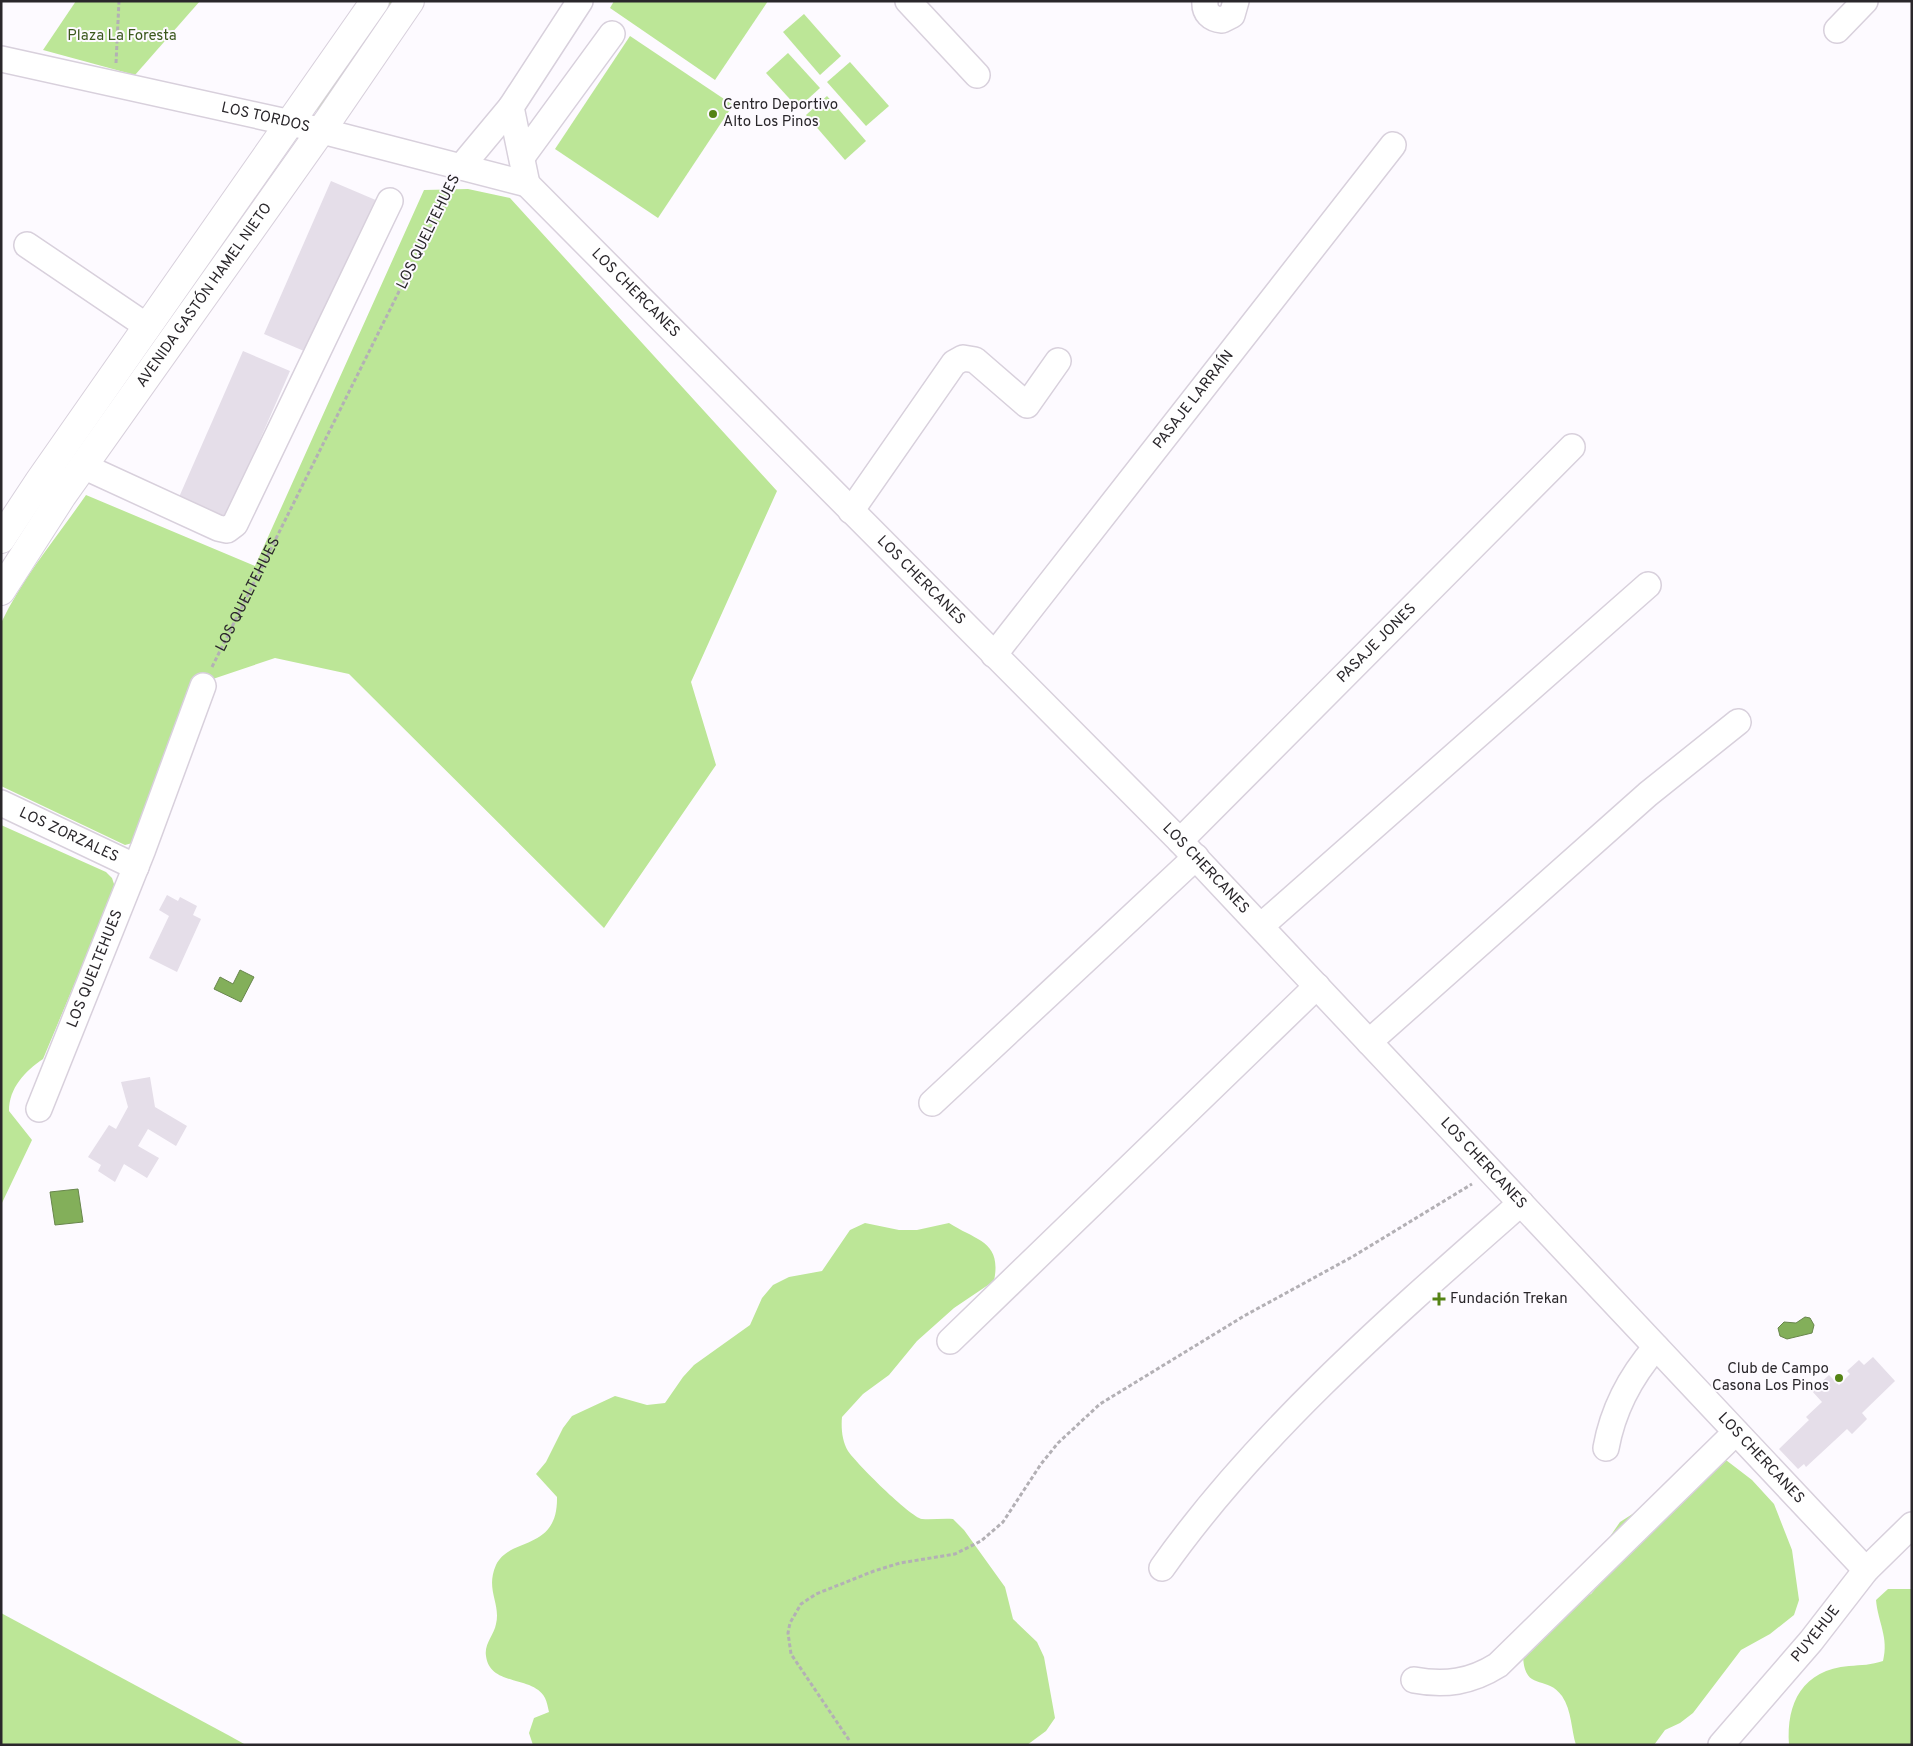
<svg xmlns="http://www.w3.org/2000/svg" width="1913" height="1746" font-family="Overpass,sans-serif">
<rect width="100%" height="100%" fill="#fdfaff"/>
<g fill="#bce697">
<path d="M76,1H200L135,75L43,50Z"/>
<path d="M386,1H400L320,111L316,109Z"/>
<path d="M614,1H768L715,80L610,8Z"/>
<path d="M804,14L841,56L820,75L783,32Z"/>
<path d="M630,36L733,105L658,218L555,149Z"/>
<path d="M788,53L820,88L798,108L766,73Z"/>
<path d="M850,62L889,106L866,126L827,82Z"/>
<path d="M827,96L866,141L845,160L806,115Z"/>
<path d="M468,189L510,198L777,491L691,682L716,765L604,928L349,674L275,658L198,684L136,842L125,845L1,786V623C23,577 57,537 86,495L255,566L424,190Z"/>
<path d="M1,825L106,872L112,878L115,887L43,1059C25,1071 9,1088 9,1111L32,1140L1,1205Z"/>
<path d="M865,1223L899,1230H917L949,1223C977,1241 1002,1241 994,1281L954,1308L917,1341L889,1375L863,1394L842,1417C841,1428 842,1441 848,1451C856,1463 910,1517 922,1519C932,1520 943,1518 953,1519L964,1530L1005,1587L1013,1619L1037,1642L1044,1657L1055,1718L1046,1731L1027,1745H533L529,1733L534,1718L549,1712C548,1708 547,1702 545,1698C533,1675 490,1687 486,1656C484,1644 494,1635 496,1624C501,1603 485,1590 496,1565C510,1536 558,1552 557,1497L536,1474L546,1462L563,1428L572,1416L615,1396L647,1405L665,1403L683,1377L694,1365L750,1325L762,1298L773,1285L789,1277L822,1271L850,1230Z"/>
<path d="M1722,1457L1752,1480L1774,1504L1792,1550L1799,1600L1794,1615L1770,1634L1741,1650L1693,1713L1680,1723L1665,1730L1654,1745H1576C1571,1729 1572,1711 1562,1696C1546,1673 1523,1694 1523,1652L1576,1599L1591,1594L1601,1582L1607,1549L1611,1535L1620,1522Z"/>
<path d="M1888,1589H1912V1745H1789C1786,1702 1803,1670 1849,1666C1862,1665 1871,1665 1883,1661C1889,1637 1878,1623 1876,1600Z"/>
<path d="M1,1613L228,1735L246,1745H1Z"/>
</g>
<g fill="#83af5a" stroke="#68864c">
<path d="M240,970L254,977L241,1002L214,989L220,977L233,984Z"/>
<path d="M78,1189L83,1222L55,1225L50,1192Z"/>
<path d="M1805,1317L1810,1318L1814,1325L1812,1333L1787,1339L1780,1336L1778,1328L1784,1322L1796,1323Z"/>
</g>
<g fill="#e5dee9">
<path d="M331,181L378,201L311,354L264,334Z"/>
<path d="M243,351L290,371L223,524L176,504Z"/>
<path d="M167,895L178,901L180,897L197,906L193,915L201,919L177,972L149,958L169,916L159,910Z"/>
<path d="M150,1077L155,1107L187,1126L176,1146L148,1129L138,1146L159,1158L147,1178L124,1164L115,1182L98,1171L101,1165L88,1157L109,1125L116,1129L128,1107L121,1082Z"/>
<path d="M1873,1357L1895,1381L1862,1413L1867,1419L1852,1434L1847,1429L1806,1467L1804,1464L1798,1469L1779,1449L1809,1420L1806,1417L1822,1402L1812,1391L1829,1375L1839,1385L1850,1374L1847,1371L1859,1360L1864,1365Z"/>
</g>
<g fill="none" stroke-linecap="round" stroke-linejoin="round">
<g stroke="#d8d0dc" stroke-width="28">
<g id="minor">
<path d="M908,1L977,75"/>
<path d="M1205,1C1204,13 1211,19 1222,20L1232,15L1236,1"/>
<path d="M1837,30L1865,1"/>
<path id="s2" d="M1,59L291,123L527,184"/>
<path d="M522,157L612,34"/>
<path d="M461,167L511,107"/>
<path id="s3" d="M527,184L1180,841L1866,1570"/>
<path d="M527,184L511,107L580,1"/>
<path d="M27,245L148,327"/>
<path d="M83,466L218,528L227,530L235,524L390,201"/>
<path d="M851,511L954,363L963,358L975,360L1027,405L1058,361"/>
<path id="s4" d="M994,655L1393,145"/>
<path id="s5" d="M1,803L136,867"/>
<path id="s6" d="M1180,841L1572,447"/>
<path d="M1261,926L1648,585"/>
<path d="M1369,1042L1648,794L1738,722"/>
<path d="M932,1103L1196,857"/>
<path id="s7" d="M39,1109L143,849L203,686"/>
<path d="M950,1341L1317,986"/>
<path d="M1606,1448C1613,1409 1630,1377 1656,1347"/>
<path d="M1162,1568C1258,1432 1396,1313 1521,1203"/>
<path d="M1414,1680C1445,1686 1471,1682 1498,1665L1736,1432"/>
<path id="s8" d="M1721,1745L1811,1641L1866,1570L1912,1525"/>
</g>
</g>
<g stroke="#d8d0dc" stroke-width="30">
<g id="major">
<path d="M1,539L40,480L375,1"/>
<path id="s9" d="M1,591L62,496L330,118L410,1"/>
</g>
</g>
<g stroke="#b3b0b5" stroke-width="3" stroke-dasharray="4 2.5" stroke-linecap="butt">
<path d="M116,63L119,1"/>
<path id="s1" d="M212,667L451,187"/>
<path d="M849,1740L791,1654L788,1633L790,1623L801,1604L816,1594L874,1571L900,1563L955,1554L981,1541L1003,1522L1041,1464L1058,1443L1100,1404L1244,1316L1352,1257L1472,1184"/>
</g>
<use href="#minor" stroke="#fff" stroke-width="25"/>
<use href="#major" stroke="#fff" stroke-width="28"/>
</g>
<g fill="#548314" stroke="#fdfaff" stroke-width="2">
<circle cx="713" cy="114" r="5"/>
<path d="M1436.5 1291.5h5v5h5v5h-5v5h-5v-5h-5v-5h5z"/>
<circle cx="1839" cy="1378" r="5"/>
</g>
<g text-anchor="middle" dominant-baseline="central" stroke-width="4" stroke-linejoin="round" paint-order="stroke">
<g font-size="15" fill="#3b581d" stroke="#fdfaff">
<text x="122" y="36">Plaza La Foresta</text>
</g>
<g font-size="15" fill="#2a272b" stroke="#fdfaff" text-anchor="start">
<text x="723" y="105">Centro Deportivo<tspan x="723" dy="17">Alto Los Pinos</tspan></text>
<text x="1450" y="1299">Fundación Trekan</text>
<text x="1829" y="1369" text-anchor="end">Club de Campo<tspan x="1829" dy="17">Casona Los Pinos</tspan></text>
</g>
<g font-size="15" fill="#2a272b" stroke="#fdfaff">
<text stroke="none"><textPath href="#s2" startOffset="271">LOS TORDOS</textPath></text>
<text transform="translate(429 232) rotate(-64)">LOS QUELTEHUES</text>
<text stroke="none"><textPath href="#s3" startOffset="154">LOS CHERCANES</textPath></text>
<text stroke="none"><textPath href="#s9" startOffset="359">AVENIDA GASTÓN HAMEL NIETO</textPath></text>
<text stroke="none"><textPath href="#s4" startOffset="324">PASAJE LARRAÍN</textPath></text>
<text stroke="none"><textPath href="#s3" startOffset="559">LOS CHERCANES</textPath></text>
<text stroke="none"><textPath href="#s1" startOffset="81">LOS QUELTEHUES</textPath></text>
<text stroke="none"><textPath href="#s6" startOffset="279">PASAJE JONES</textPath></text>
<text stroke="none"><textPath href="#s5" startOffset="75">LOS ZORZALES</textPath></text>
<text stroke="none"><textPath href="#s3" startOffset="964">LOS CHERCANES</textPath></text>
<text stroke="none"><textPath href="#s7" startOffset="151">LOS QUELTEHUES</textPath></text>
<text stroke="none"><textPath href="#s3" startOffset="1369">LOS CHERCANES</textPath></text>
<text stroke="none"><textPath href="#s3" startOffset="1774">LOS CHERCANES</textPath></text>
<text stroke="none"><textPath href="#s8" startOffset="146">PUYEHUE</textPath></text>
</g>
</g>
<rect width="1913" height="1746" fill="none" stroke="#2a272b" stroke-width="5"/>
</svg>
